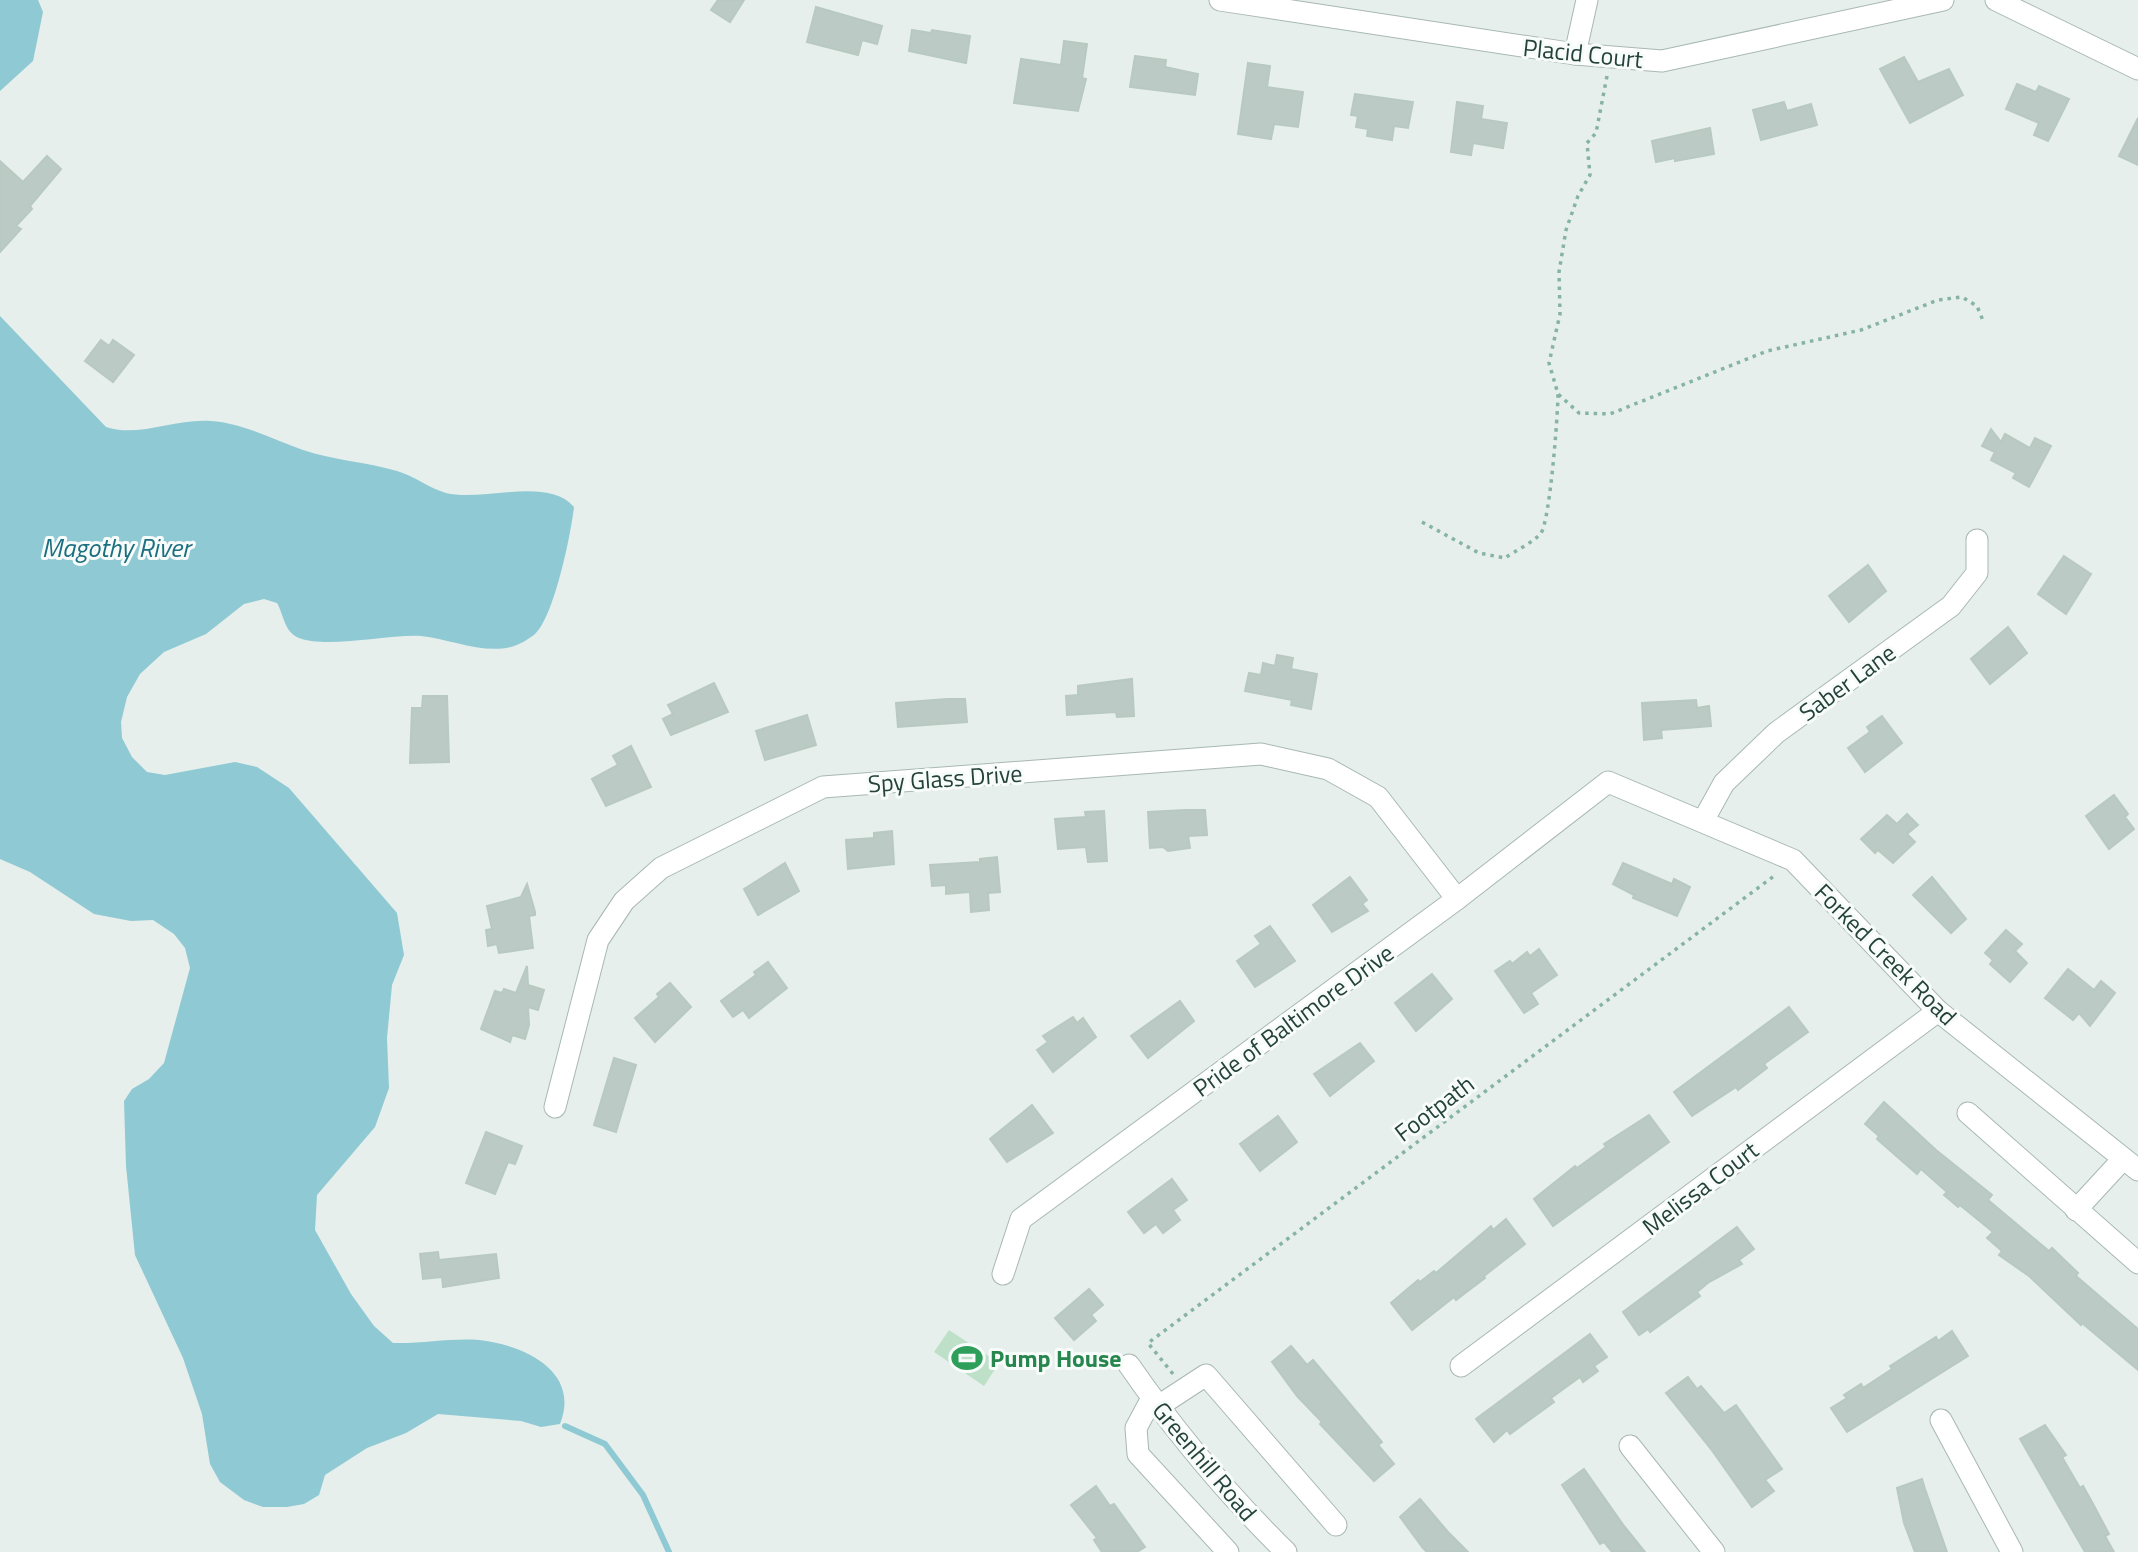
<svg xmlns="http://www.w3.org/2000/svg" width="2138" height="1552" font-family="'Titillium Web',sans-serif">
<rect width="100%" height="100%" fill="#e6efeb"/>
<path fill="#bfe0c8" d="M949,1330L999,1363L984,1386L934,1352Z"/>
<g fill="#8ec9d4">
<path d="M0,0H38L43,12L33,61L0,91Z"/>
<path d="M0,316L106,427C138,438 176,418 211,421C243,423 274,440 303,450C333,460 366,462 397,471C414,476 429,488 446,493C482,502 548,476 574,507C571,534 554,617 535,634C529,639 519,645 511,647C482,654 450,639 421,636C388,634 328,649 299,638C284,632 284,615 277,603L264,599L244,604L206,634L164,652L140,674L127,697L121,722L122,738L132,757L147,772L165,775L235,762L257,767L289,788L397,913L404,955L392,985L387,1038L389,1088L375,1127L317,1195L315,1230L351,1294L374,1326L393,1343C421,1344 451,1338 479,1340C524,1345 581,1371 560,1424L541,1427L521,1421L438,1414L406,1433L367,1448L325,1475L319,1495L304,1504L287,1507H263L244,1500L220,1482L210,1464L202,1414L183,1358L135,1255L126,1166L124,1101L132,1089L149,1079L164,1063L190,968L185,948L174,934L153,920L131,921L94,914L30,872L0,859Z"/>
</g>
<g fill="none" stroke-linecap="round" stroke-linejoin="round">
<path stroke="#8ec9d4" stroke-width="6" d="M565,1426L605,1444L643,1495L669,1552"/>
</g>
<g fill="#bbcac4" stroke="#b8c9c2" stroke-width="2">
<path d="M718,0H744L730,22L711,10Z"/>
<path d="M816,7L882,26L877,44L862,40L858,55L807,42Z"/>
<path d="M912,30L931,33L932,30L970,36L966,63L909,51Z"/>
<path d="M1064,41L1087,44L1082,78L1086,79L1078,111L1014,103L1021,59L1061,65Z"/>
<path d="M1135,56L1166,60L1165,67L1198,74L1195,95L1130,87Z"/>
<path d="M1904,57L1918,82L1949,69L1963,95L1910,123L1880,69Z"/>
<path d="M1248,63L1270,66L1267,87L1303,92L1298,127L1274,124L1271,139L1238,134Z"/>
<path d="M2017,84L2036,92L2039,86L2069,99L2048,141L2034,135L2039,123L2006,109Z"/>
<path d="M1355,94L1413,102L1408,128L1394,126L1392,140L1367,136L1368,129L1356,127L1358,116L1351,115Z"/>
<path d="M1457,102L1483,106L1481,119L1507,123L1503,148L1473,143L1471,155L1451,152Z"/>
<path d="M1784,102L1787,111L1811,104L1817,125L1761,140L1753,110Z"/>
<path d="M2138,118V165L2119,156Z"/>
<path d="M1710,128L1714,154L1675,161V158L1656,162L1652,141Z"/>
<path d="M47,156L61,169L30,206L32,209L16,226L21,229L0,252V161L23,182Z"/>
<path d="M101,340L109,346L113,340L134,355L113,382L85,361Z"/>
<path d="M1991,429L2001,442L2005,434L2030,448L2035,438L2051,446L2029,487L2013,478L2016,473L1991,460L1995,452L1982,446Z"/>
<path d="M2064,556L2091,574L2066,614L2038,594Z"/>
<path d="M1868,565L1886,591L1849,622L1829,596Z"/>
<path d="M2008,627L2027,653L1990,684L1971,659Z"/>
<path d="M1277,655L1293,658L1291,669L1317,674L1311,709L1291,705L1292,700L1245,691L1249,673L1261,675L1263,663L1275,666Z"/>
<path d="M1132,679L1134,716L1117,717L1116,712L1067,715L1066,696L1078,695V686Z"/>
<path d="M714,683L728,712L671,735L663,719L673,714L668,705Z"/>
<path d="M423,696H447L449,762L410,763L412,708H422Z"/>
<path d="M947,699H965L967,722L898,727L896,703Z"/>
<path d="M1696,700L1697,708L1709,706L1711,726L1661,730L1662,738L1644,740L1642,703Z"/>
<path d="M807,715L816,745L765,760L756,731Z"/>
<path d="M1882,716L1902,743L1865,772L1848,748L1870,732L1867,727Z"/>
<path d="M631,746L651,787L606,806L592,779L618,765L613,756Z"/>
<path d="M2114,795L2128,814L2125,817L2134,829L2109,849L2086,816Z"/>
<path d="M1185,810H1205L1207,835L1188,836L1190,848L1168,851L1163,847L1150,848L1148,812Z"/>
<path d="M1104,811L1107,861L1088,862L1086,847L1058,849L1055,819L1086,817L1085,812Z"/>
<path d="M1907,814L1918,825L1907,834L1915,842L1893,863L1878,850L1875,853L1861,839L1887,815L1897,824Z"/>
<path d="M892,831L894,864L848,869L846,840L874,838V833Z"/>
<path d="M997,857L1000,892L988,893L989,910L971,912L970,892L946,894V885L932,886L930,865L980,862V859Z"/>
<path d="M785,863L799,891L758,915L744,889Z"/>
<path d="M1623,863L1672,884L1674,879L1690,887L1677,916L1633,898L1634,895L1613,884Z"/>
<path d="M1350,877L1367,900L1362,904L1368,911L1332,932L1313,905Z"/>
<path d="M1932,877L1966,919L1951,933L1913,895Z"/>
<path d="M527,884L535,912V915L529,916L533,948L499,953L497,944L488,946L486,930L492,929L487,906L521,897Z"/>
<path d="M1270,926L1295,961L1255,987L1237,961L1261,944L1255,936Z"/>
<path d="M2006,930L2022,944L2015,951L2027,963L2010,982L1990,964L1993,960L1985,953Z"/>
<path d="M1539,949L1557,975L1531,993L1538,1004L1524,1013L1495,971L1510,961L1512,964L1527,952L1530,956Z"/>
<path d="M768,962L787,988L749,1018L743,1010L733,1017L721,1001L756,975L754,972Z"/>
<path d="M527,966L528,985L544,990L538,1010L528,1007L529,1025L525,1039L512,1035L510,1042L481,1029L495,991L502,993L504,989L516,993Z"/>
<path d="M2068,969L2094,990L2101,981L2115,993L2090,1026L2079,1013L2073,1020L2045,998Z"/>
<path d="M1432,974L1452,999L1416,1031L1395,1003Z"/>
<path d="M670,983L691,1007L655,1042L635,1018L659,997L657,994Z"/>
<path d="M1180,1001L1194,1021L1148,1058L1131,1036Z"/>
<path d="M1789,1007L1808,1032L1764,1064L1767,1068L1738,1090L1736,1087L1692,1116L1674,1092Z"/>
<path d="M1073,1017L1077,1023L1083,1018L1096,1037L1053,1072L1037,1050L1048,1042L1043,1036Z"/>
<path d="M1360,1043L1374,1061L1330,1096L1314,1074Z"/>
<path d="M614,1058L636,1065L616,1132L594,1125Z"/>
<path d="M1884,1102L1936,1150L1992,1195L1988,1200L2049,1251L2052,1248L2078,1273L2076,1276L2138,1329V1370L2082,1323L2081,1325L2029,1276L1999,1255L2002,1251L1987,1238L1993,1232L1960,1205L1958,1207L1944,1195L1947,1192L1921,1169L1917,1174L1877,1139L1879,1136L1865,1124Z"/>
<path d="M1032,1105L1053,1133L1007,1162L990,1139Z"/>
<path d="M1649,1115L1669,1142L1553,1226L1534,1199L1575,1166L1577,1168L1606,1147L1604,1144Z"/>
<path d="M1278,1116L1297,1142L1260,1171L1240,1144Z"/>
<path d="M486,1132L522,1146L515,1164L508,1162L495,1194L466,1183Z"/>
<path d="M1172,1179L1187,1200L1173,1210L1180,1220L1163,1233L1156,1224L1144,1233L1128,1212Z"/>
<path d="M1506,1219L1525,1244L1484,1276L1485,1278L1456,1300L1454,1297L1412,1330L1391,1303L1418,1280L1420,1282L1434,1271L1436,1273L1491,1226L1493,1230Z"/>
<path d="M1737,1227L1754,1249L1739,1260L1742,1264L1709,1282L1697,1292L1700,1296L1650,1332L1648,1329L1639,1335L1623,1312Z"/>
<path d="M438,1252L439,1260L496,1254L499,1278L443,1287L442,1277L423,1279L420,1254Z"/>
<path d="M1089,1289L1103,1305L1091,1315L1096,1321L1074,1340L1055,1318Z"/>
<path d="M1952,1331L1968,1356L1847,1432L1831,1408L1847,1398L1844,1395L1861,1384L1863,1388L1892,1369L1890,1366L1936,1337L1938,1341Z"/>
<path d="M1590,1334L1607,1357L1594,1366L1598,1371L1583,1382L1580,1377L1551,1398L1554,1402L1510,1434L1507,1430L1494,1442L1476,1419Z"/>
<path d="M1291,1346L1307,1365L1313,1360L1382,1442L1378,1445L1394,1464L1374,1481L1320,1424L1322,1422L1297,1396L1272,1362Z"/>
<path d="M1688,1377L1697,1389L1701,1386L1724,1413L1736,1405L1782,1469L1765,1480L1774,1491L1752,1507L1711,1449L1666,1393Z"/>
<path d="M2045,1425L2066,1455L2062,1457L2080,1488L2083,1486L2092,1502L2109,1534L2105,1536L2114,1552H2085L2020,1439Z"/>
<path d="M1584,1469L1624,1526L1645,1552H1612L1604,1542L1600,1544L1562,1485Z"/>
<path d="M1922,1479L1925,1489L1947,1552H1915L1904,1523L1897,1488Z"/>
<path d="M1096,1486L1110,1506L1114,1504L1145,1547L1137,1552H1102L1094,1540L1097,1538L1071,1505Z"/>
<path d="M1420,1499L1448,1532L1468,1552H1427L1423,1548L1400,1517Z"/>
</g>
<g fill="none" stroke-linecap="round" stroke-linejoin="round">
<g stroke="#a8b8b2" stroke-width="23">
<g id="minor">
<path d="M1220,0L1575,54L1662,61L1943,0"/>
<path d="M1996,0L2138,69"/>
<path d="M1575,54L1587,0"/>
<path d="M1703,821L1724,783L1776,733L1951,606L1977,573V540"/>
<path d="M555,1107L598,940L624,901L661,868L823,787L1261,754L1328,769L1378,797L1457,899"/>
<path d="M1968,1113L2138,1263"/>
<path d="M2076,1210L2123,1159"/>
<path d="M1003,1274L1021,1219L1457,899L1608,782L1793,860L1938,1011L2138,1170"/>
<path d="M1129,1365C1176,1433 1227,1494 1286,1552"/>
<path d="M1461,1366L1938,1011"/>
<path d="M1152,1398L1136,1428L1138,1454L1228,1552"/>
<path d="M1157,1407L1206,1375L1336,1525"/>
<path d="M1941,1420L2012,1552"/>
<path d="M1630,1446L1714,1552"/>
</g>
</g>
<g stroke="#86b3a5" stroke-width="3.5" stroke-dasharray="3.5 5" stroke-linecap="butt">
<path d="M1607,76L1596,133L1587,143L1590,175L1578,196L1566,230L1559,272L1560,314L1549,363L1558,394L1579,413L1610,414L1767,351L1861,330L1938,300L1962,297L1977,306L1984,323"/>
<path d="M1422,522L1479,553L1505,558C1515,551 1534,542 1541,533C1550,520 1558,414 1558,394"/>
<path d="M1173,1374L1148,1343L1774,876"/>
</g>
<use href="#minor" stroke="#fff" stroke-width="21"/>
</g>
<defs>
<g id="stadium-bare" transform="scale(2.415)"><path d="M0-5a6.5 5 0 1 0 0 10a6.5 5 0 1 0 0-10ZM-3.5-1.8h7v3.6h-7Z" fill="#2e9e5b" stroke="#f7fbf9" stroke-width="2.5" paint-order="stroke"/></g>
</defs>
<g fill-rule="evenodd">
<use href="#stadium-bare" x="967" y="1358"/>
</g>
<g text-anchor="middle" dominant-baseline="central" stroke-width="6" stroke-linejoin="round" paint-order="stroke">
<g font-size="24" fill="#24423a" stroke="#f7fbf9">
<text transform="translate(1583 53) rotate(6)">Placid Court</text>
<text transform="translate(1847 682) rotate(-36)">Saber Lane</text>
<text transform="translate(945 778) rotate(-4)">Spy Glass Drive</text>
<text transform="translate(1886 954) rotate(45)">Forked Creek Road</text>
<text transform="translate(1293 1020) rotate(-36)">Pride of Baltimore Drive</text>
<text transform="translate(1434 1108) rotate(-37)">Footpath</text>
<text transform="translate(1700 1188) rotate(-37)">Melissa Court</text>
<text transform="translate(1205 1461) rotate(50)">Greenhill Road</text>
</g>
<g font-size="24" font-weight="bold" fill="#27864d" stroke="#f7fbf9" text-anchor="start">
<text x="990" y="1358">Pump House</text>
</g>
<g font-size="26" font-style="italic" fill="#1c6f80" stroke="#f7fbf9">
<text x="116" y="547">Magothy River</text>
</g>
</g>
</svg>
